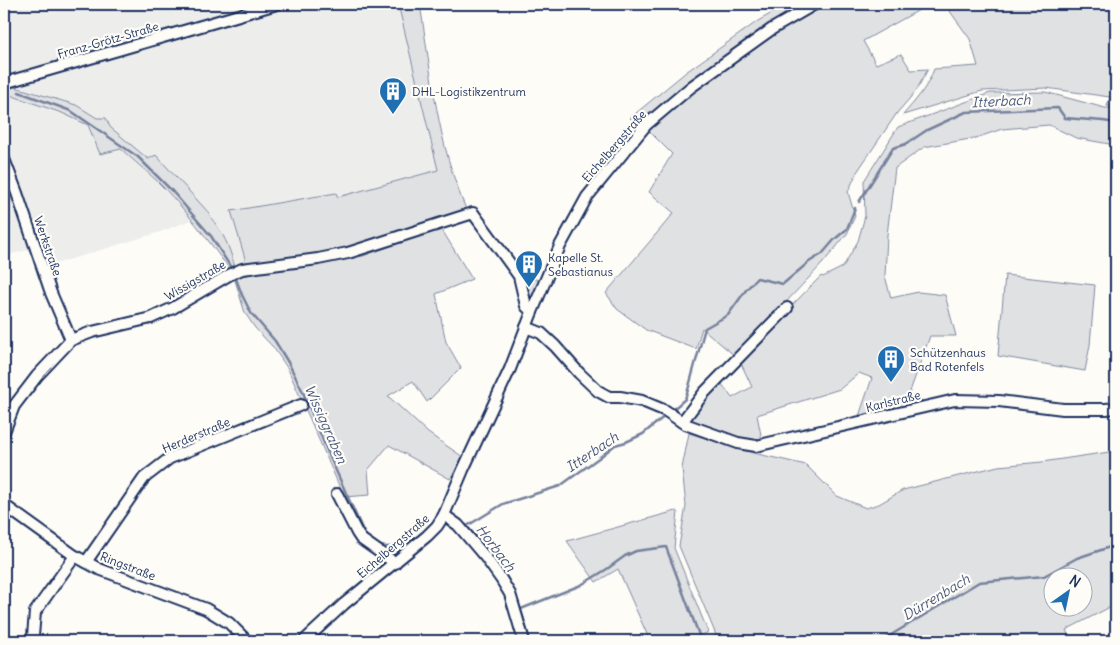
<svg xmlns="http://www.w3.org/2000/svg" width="1120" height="645" font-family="Delius,sans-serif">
<rect width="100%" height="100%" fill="#fdfcf7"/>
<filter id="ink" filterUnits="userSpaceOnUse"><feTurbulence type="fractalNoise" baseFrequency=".02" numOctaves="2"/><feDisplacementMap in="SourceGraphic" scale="10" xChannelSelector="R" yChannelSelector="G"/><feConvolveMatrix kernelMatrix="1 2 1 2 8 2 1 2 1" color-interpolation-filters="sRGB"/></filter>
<g filter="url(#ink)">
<path fill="#edeeec" d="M4,4H398L438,170L337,197L336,193L232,211L247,265L237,267L207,209L194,219L160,232L52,265L44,246L4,256Z"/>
<g fill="#e0e1e3" stroke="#7e88a0" fill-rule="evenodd">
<path d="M398,4H420C431,73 438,145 466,209V212L350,250L247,265L231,211L336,193L338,197L438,170Z"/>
<path d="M788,4H930L863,41L876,64L901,54L911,70L928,69L916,91L897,113L857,172L848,192L855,216L847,234L822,264L735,356L702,328L696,349L646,330L617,309L606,293L674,213L649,192L672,154L647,129L630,118L686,72L758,21Z"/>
<path d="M949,4H1116V106H1107L1110,97L1046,88L982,91L903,115C915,101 928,87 934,69L978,66L970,39L949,10Z"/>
<path d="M15,87L76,105L97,118H106L110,127L148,159L156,155L209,213C211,219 214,221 217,226C226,238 231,253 235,267L230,271C208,239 184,207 156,180C145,170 133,160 121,149L100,154L88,125L62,113L4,93V90Z"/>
<path d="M1045,92L1105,108H1116V196L1114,195L1115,145L1076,138L1049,125L1002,129L976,138L924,147L895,168L887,235L885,276L891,298L918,292L945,295L956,336H930L904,408L858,419L872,378L859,373L840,389L757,415L762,440C737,443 714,431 691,422V416L719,380L732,398L752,387L739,359L821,276L823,277L843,267L858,241L865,216L864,181L898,127L990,93Z"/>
<path d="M442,230L472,279L436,294L446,342L461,368L427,402L413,381L388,396L428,433L463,457L450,479L389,445L368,470L370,495L344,497L288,369L273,347L255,328L245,313L234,277L363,256L418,236Z"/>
<path d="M1005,275L1095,285L1090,345L1085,371L998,356Z"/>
<path d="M523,277L540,280L533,297L531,299H529Z"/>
<path d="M689,433L749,452L806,465L837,496L866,508L879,504L903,490L998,466L1042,462L1116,451V604L1066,630L1071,641H706L716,635L679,546L686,506L682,468ZM1052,578H1082V608H1052Z"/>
<path d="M676,511L678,512L674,548L708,632L692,641H650L618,569L596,582L567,541Z"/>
</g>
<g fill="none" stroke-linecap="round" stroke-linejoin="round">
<g stroke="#76819c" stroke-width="2.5">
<path d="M19,92L71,111L138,157L172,191L211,236L233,271"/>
<path d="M859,202L893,148L906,144L927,130L966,112L1058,108L1065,118L1103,121L1116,123"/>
<path d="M235,276L242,295L251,313L275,341L289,364L303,392L329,455L364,533L369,539"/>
<path d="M670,412L685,399L688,390L705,328L728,315L746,290L757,278L783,284L809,262L822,254L835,239L847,229L855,208"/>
<path d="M465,524C482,544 502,565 513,589C521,606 525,624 530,641"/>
<path d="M467,526L503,504L560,486L600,457L615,445L626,442L643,434L666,415"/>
<path d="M377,545C392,551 402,543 416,538"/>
<path d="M521,609L581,585L607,569L625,556L636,551L666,547L699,635"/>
<path d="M702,639L703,641"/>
<path d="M881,641L979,582L1044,576L1077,558L1116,545"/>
</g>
<g stroke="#1b2f5e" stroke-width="14">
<g id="minor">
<path d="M4,83L277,4"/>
<path d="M4,159L17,193L51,293L71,340"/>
<path d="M526,327L541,333L555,346L579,373L598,391L609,397H620L642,401L666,411L685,424L738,443L756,446L955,400L999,401L1063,409H1106L1116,408"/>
<path d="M682,422L704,393L787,308"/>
<path d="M4,432L14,406L37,376L71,340L92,332L151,318L173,308L229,275L242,269L318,259L348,253L473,213L519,276L526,306L532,312"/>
<path d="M337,494L357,533L361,539L395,563"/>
<path d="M4,505L75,556L99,569L206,609L229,623L247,641"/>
<path d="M444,515L458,525L486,558L501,579L510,594L524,641"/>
<path d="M86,562L144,478L170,458L301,405"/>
<path d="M33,641V636L35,612L75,556"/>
<path d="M304,641L344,604L427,536L437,526L444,515L463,470L510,369L532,312L560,246L587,197L646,125L691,87L772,29L815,4"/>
</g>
</g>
<use href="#minor" stroke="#fdfcf7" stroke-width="10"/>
</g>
</g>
<defs>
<g id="building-pin" transform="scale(1.4375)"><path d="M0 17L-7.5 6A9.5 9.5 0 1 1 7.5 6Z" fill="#1f6fb2" stroke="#fdfcf7"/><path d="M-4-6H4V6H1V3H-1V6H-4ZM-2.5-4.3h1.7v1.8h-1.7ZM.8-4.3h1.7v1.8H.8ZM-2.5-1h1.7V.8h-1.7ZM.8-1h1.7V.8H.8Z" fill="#fff"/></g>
</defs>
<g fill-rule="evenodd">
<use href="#building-pin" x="393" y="91"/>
<use href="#building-pin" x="529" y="264"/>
<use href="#building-pin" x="891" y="359"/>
</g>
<g text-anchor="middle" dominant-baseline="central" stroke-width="4.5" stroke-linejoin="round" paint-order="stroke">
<g font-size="12" fill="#1b2f5e" stroke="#fdfcf7">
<text transform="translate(108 40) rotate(-16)">Franz-Grötz-Straße</text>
<text transform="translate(614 146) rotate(-49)">Eichelbergstraße</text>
<text transform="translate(48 246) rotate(71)">Werkstraße</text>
<text transform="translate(195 280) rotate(-30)">Wissigstraße</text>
<text transform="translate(893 401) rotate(-14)">Karlstraße</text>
<text transform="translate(196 435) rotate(-23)">Herderstraße</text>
<text transform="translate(393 546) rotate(-41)">Eichelbergstraße</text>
<text transform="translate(128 566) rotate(21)">Ringstraße</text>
</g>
<g font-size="12" fill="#1b2f5e" stroke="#fdfcf7" text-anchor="start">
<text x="412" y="91">DHL-Logistikzentrum</text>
<text x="548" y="257">Kapelle St.<tspan x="548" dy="14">Sebastianus</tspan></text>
<text x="910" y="352">Schützenhaus<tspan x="910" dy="14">Bad Rotenfels</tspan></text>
</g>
<g font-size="14" font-style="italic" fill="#49587d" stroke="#fdfcf7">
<text transform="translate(1001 101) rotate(-3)">Itterbach</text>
<text transform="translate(326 424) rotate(66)">Wissiggraben</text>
<text transform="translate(592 452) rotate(-34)">Itterbach</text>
<text transform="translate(496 548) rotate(53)">Horbach</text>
<text transform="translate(936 597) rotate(-31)">Dürrenbach</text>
</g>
</g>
<rect width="1120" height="645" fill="none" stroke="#fdfcf7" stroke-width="20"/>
<rect x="10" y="10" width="1100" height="625" fill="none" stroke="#1b2f5e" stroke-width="2" filter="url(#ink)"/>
<g transform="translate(1068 592) rotate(33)"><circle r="24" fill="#fdfcf7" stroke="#a3aaba"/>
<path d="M0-4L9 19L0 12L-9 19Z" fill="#1f6fb2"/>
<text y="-8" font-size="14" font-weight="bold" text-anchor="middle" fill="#1b2f5e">N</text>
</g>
</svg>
